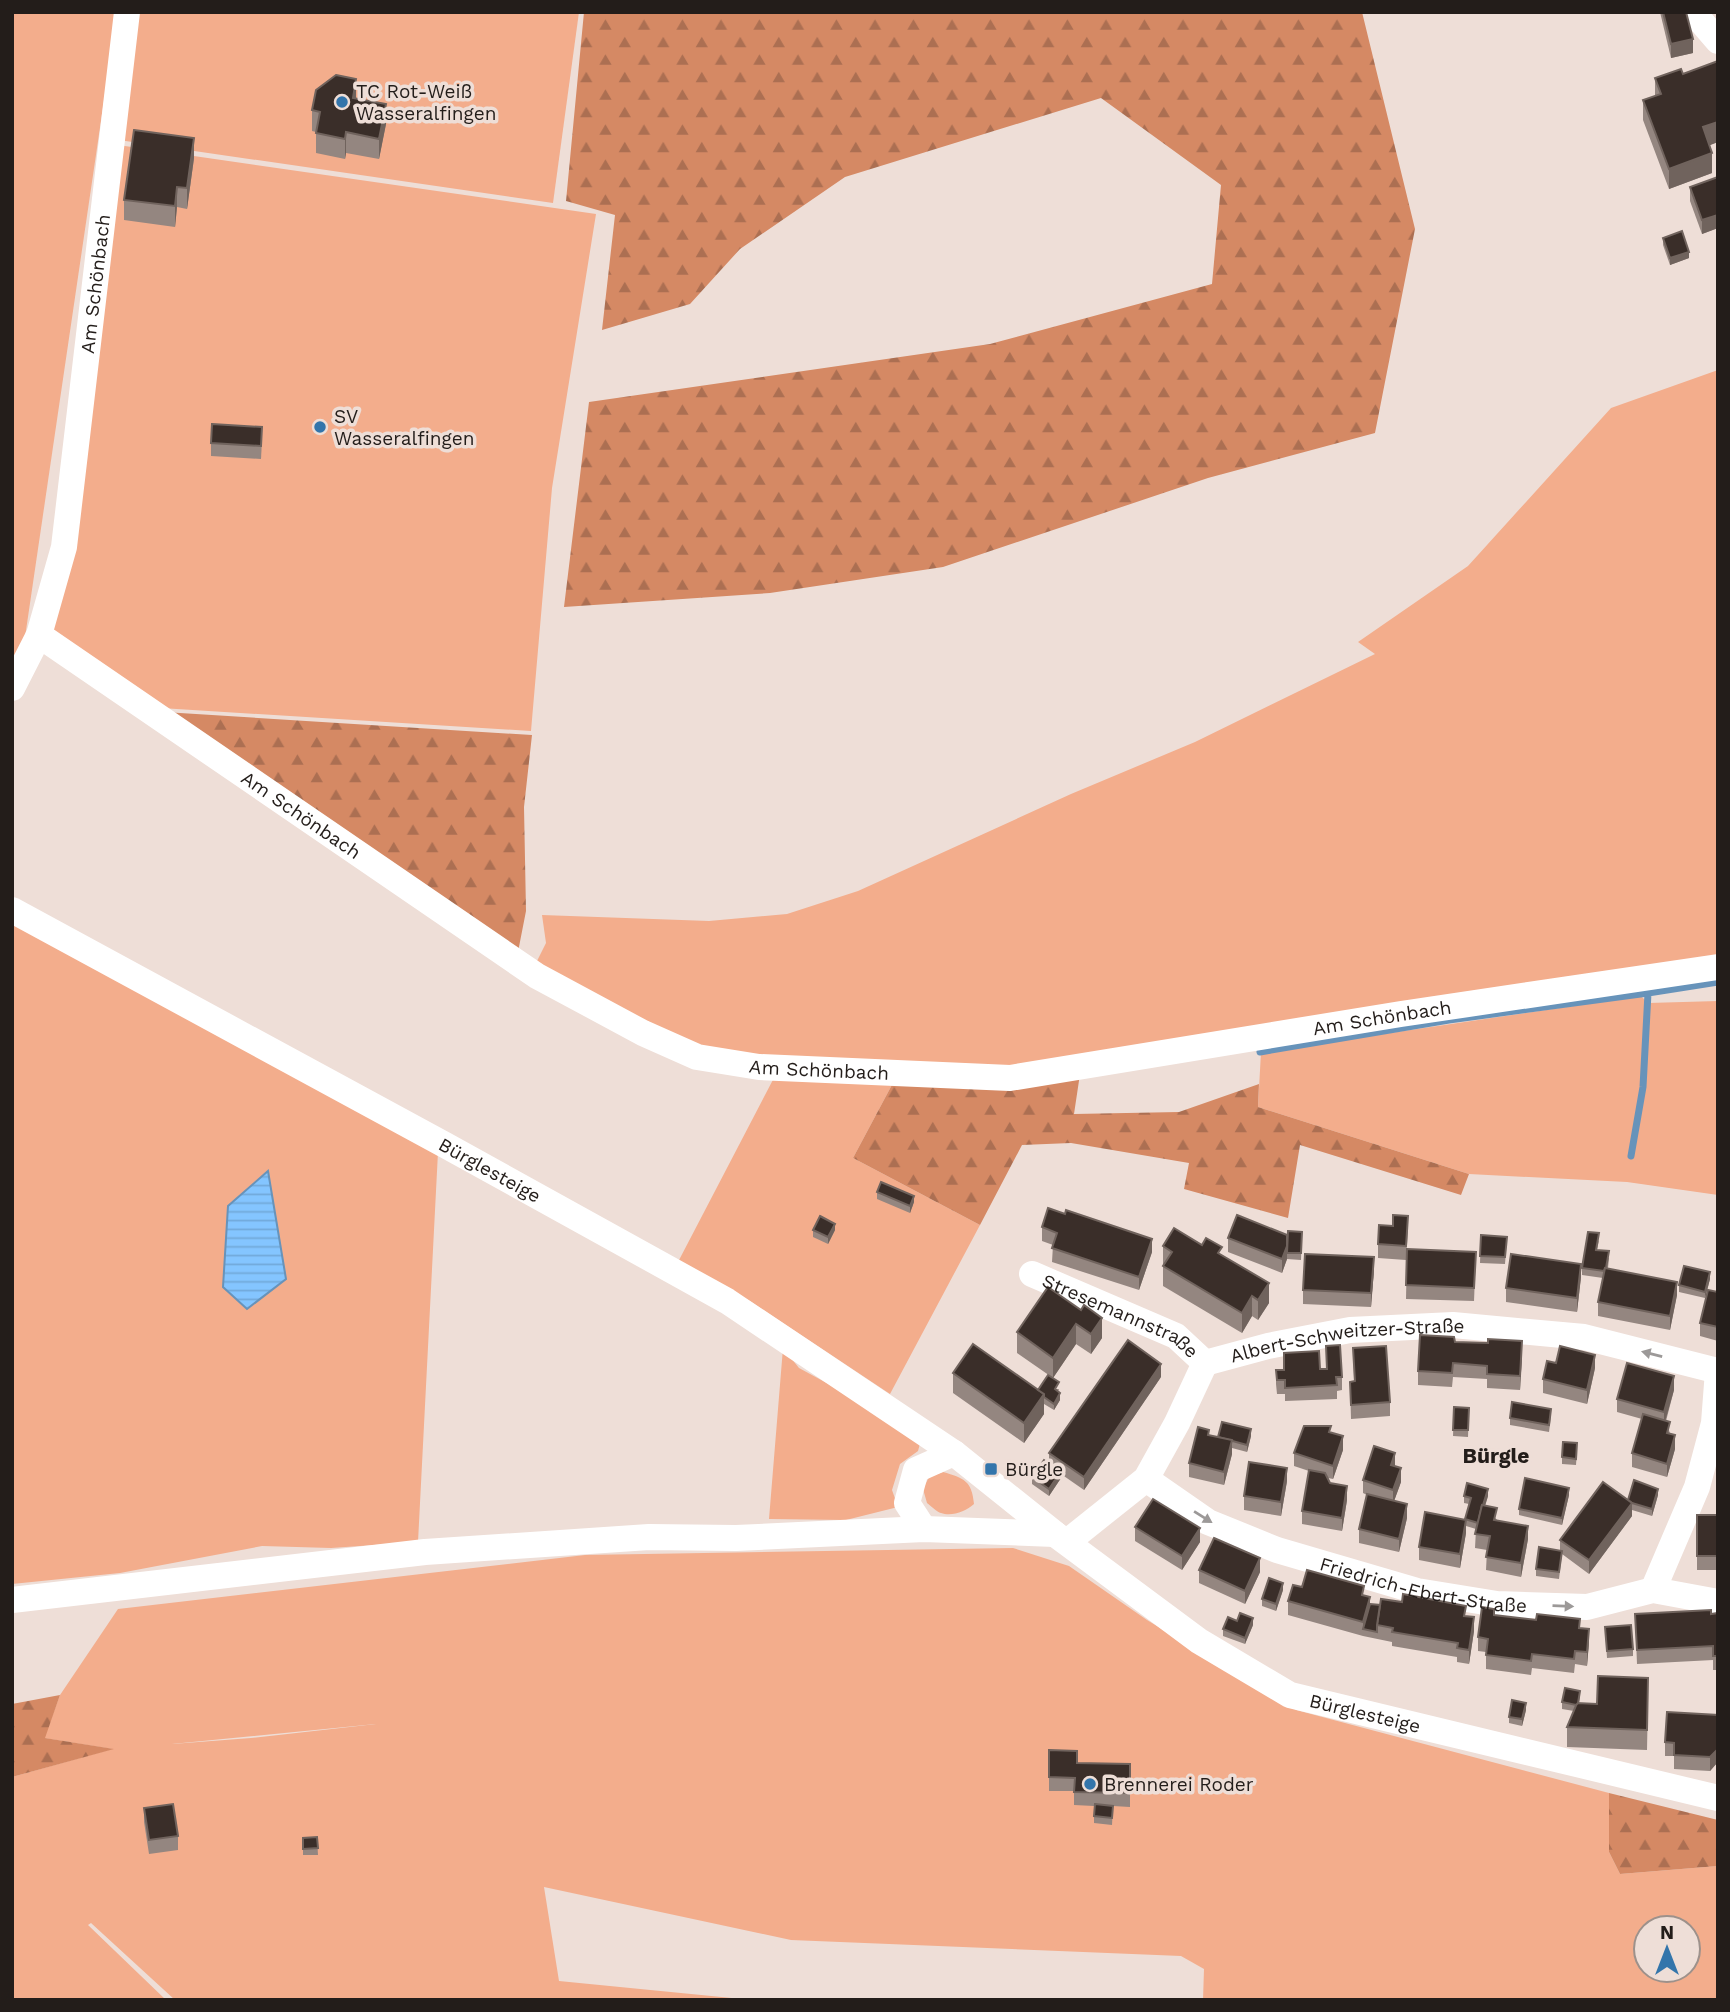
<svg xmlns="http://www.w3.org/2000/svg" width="1730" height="2012" font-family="'Work Sans',sans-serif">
<defs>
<pattern id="forest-firs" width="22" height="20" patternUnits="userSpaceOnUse" patternTransform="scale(1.75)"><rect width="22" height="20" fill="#d58964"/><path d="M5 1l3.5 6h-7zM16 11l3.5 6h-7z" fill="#ac6f52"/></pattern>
<pattern id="water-rules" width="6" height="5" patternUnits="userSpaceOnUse" patternTransform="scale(1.75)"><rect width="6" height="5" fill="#84c5ff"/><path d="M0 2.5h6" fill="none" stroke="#72a9da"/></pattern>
</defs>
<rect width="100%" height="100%" fill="#eeded7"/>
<g fill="#f3ad8c" fill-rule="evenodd">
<path d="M12,12H117L24,644L12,666Z"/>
<path d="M126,12H579L553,203L112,139Z"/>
<path d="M111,144L596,214L552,488L531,731L145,707L39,635Z"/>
<path d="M1718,370V956L1030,1065L970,1068L719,1052L654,1032L536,963L546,943L542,915L709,921L787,914L858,891L1071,794L1195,742L1375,654L1358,642L1468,566L1611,408Z"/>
<path d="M12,919L438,1152L418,1542L331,1548L262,1546L120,1573L12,1584Z"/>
<path d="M1641,996L1648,1003L1718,1001V1195L1627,1182L1469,1174L1258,1107L1261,1052Z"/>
<path d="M776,1074L894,1081L853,1158L980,1225L890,1394L750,1301L678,1262Z"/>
<path d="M783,1348L799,1368L847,1394L921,1440L918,1451L900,1464L892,1490L898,1507L846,1520L769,1519Z"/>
<path d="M943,1472C964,1478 972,1481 974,1504C966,1511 952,1517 941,1513C937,1512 931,1506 927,1503L923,1489L929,1477Z"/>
<path d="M1013,1548L1069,1566L1147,1620L1296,1710L1609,1793V1852L1620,1874L1718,1866V2000H1203L1204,1969L1181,1956L791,1940L544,1887L559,1981L752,2000H175L91,1923L88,1925L166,2000H12V1777L112,1749L44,1738L60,1695L118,1609L585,1555ZM376,1724L251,1738L172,1744ZM1646,1928H1688V1970H1646Z"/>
</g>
<g fill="url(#forest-firs)">
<path d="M584,12H1362L1415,229L1375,433L1208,478L943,567L770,593L564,607L589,402L990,344L1212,284L1221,185L1101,98L845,177L740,249L690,304L602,330L615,215L566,201Z"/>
<path d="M164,712L532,735L524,807L526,911L517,957Z"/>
<path d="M1080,1074L1074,1114L1179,1112L1259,1084L1258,1107L1469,1174L1461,1195L1300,1145L1288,1218L1184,1189L1189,1163L1071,1143L1022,1145L980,1225L853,1158L894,1081Z"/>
<path d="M60,1695L45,1738L114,1749L12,1777V1704Z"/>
<path d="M1609,1793L1718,1820V1866L1620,1874L1609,1852Z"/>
</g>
<path fill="url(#water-rules)" stroke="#6793ba" stroke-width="2" d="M268,1171L286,1279L247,1309L223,1287L228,1206Z"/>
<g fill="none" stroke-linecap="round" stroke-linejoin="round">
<g stroke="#6793ba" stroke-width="7">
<path d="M1260,1052L1449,1020L1648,993"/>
<path d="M1631,1156L1643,1087L1648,993L1718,982"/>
</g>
<g stroke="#fff" stroke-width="26">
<path d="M1693,12L1718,41"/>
<path id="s1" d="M39,635L537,976L643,1033L697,1057L759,1067L1010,1078L1401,1014L1718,967"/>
<path id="s2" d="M12,688L39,635L64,547L127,12"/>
<path id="s3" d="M12,910L445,1145L727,1301L954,1453L1055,1534L1199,1641L1290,1695L1718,1798"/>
<path id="s4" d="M1032,1274L1176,1336L1205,1363"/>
<path id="s5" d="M1205,1363L1268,1346L1350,1330L1453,1325L1584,1337L1718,1371"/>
<path id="s6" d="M1146,1479L1208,1522L1277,1550L1417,1591L1497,1604L1587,1607L1653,1590L1718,1602"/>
<path d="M924,1529L907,1503L916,1470L954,1453"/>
<path d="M1067,1542L1146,1479L1177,1423L1205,1363"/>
<path d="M1653,1590L1697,1487L1714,1423L1718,1371"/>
<path d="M12,1600L425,1552L649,1537L736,1538L924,1529L1055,1534"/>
</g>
</g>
<g fill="#948680">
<path d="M1660,12H1686L1693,53L1671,58Z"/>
<path d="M1718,61V142L1709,145L1712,173L1669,189L1643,120V100L1655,96V78L1683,74Z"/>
<path d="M356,98L386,124L379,159L346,153L345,159L316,153V132L312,131V110Z"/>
<path d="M194,158L187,209L177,207L175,227L124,220V200Z"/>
<path d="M1718,177V228L1702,234L1690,201V187Z"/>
<path d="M1663,238L1689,258L1670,265L1663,245Z"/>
<path d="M262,440L261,459L211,456V443Z"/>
<path d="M877,1192L914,1202L910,1213L877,1199Z"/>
<path d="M1065,1214L1152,1252L1139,1290L1052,1262L1053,1245L1042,1241V1227Z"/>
<path d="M1408,1229L1406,1260L1378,1258V1244Z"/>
<path d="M813,1230H835L828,1244L813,1237Z"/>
<path d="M1302,1232L1301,1260L1287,1259L1282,1273L1228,1252V1238L1287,1235Z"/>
<path d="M1481,1235L1507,1237L1505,1264L1480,1263Z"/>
<path d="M1599,1240L1597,1250L1609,1258L1608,1268L1677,1295L1670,1330L1598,1316V1302L1603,1278L1582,1275V1268Z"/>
<path d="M1202,1245L1222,1255L1269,1303L1258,1320L1252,1316L1242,1333L1163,1286V1246Z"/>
<path d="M1407,1249L1476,1252L1474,1301L1406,1299Z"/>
<path d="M1374,1270L1371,1307L1303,1304V1290Z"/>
<path d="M1581,1277L1577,1312L1506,1302V1288Z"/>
<path d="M1710,1279L1705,1298L1679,1292V1285Z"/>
<path d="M1048,1287L1102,1338L1091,1354L1076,1344L1053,1378L1017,1353V1332Z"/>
<path d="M1718,1292V1341L1700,1336V1323Z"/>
<path d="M1455,1342L1522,1355L1520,1390L1487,1388V1379L1453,1377L1452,1387L1418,1385V1371Z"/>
<path d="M1326,1346L1342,1377V1390L1337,1391V1399L1285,1401V1394H1277L1276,1384V1370H1284V1353L1320,1369H1326Z"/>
<path d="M1353,1348L1390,1402V1416L1351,1419L1350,1382L1354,1381Z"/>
<path d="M1595,1368L1587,1404L1543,1393V1379Z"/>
<path d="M953,1373L1038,1390L1059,1389L1058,1391L1060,1400L1054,1410L1044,1404V1414L1024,1443L953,1393Z"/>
<path d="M1161,1377L1084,1490L1061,1474V1478L1049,1496L1032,1484V1477L1049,1464V1453Z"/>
<path d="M1674,1390L1666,1421L1675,1449L1667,1477L1632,1467V1453L1642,1419L1617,1412V1399Z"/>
<path d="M1454,1407L1469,1408L1468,1437L1453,1436Z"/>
<path d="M1551,1416L1549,1432L1510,1425V1418Z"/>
<path d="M1331,1432L1343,1450L1333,1479L1328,1478L1330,1483L1347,1500L1342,1531L1302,1524V1511L1309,1471L1294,1466V1453Z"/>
<path d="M1209,1435L1218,1437L1251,1436L1247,1452L1232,1448V1454L1224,1485L1189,1477V1463Z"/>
<path d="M1577,1450L1576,1465L1562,1464V1457Z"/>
<path d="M1395,1466L1401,1482L1394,1501L1407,1518L1399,1552L1359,1543V1529L1367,1495L1363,1493V1480Z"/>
<path d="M1287,1481L1281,1516L1244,1510V1496Z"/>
<path d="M1569,1495L1562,1525L1519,1515V1509Z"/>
<path d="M1658,1495L1652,1516L1632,1510V1516L1589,1574L1562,1554L1559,1579L1536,1576V1569L1560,1550V1540L1628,1500Z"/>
<path d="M1464,1496H1488L1485,1505L1497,1520L1528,1539L1521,1577L1486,1570L1487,1550L1475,1548L1476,1529L1466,1526V1533L1460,1568L1419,1560V1547L1465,1519L1469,1504L1464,1503Z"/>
<rect x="1697" y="1515" width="21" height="55"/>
<path d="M1135,1527L1200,1542L1182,1570L1135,1541Z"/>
<path d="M1199,1570L1260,1572L1245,1604L1199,1583Z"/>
<path d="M1302,1587L1364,1596L1370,1604L1466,1616L1474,1631L1469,1664L1457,1662V1657L1392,1646V1642L1363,1636L1288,1615V1601Z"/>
<path d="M1283,1590L1276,1611L1262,1606V1599Z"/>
<path d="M1718,1613V1670H1713V1660L1637,1664L1635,1614Z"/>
<path d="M1494,1615L1580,1628L1589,1642L1587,1666L1575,1664L1574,1673L1532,1668L1531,1675L1486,1669V1652L1478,1651V1637Z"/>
<path d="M1253,1625L1245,1644L1223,1636V1629Z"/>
<path d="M1605,1627L1633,1649V1656L1607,1658Z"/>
<path d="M1580,1697L1579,1703L1597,1704L1648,1698L1647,1750L1567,1747V1727L1574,1711L1562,1709V1702Z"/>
<path d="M1526,1710L1522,1726L1509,1723V1717Z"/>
<path d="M1718,1715L1717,1763L1710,1771L1674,1769V1756H1665V1742Z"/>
<path d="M1049,1750L1077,1763L1130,1764V1807L1113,1806L1112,1825L1094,1823V1806L1074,1805V1791H1049Z"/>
<path d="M144,1808L178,1836V1850L149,1854L144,1822Z"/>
<path d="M317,1837L318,1855H303V1838Z"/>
</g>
<g fill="#70635d">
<path d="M1693,39V53L1671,58V44Z"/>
<path d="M356,79V99L353,98Z"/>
<path d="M386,104V124L379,159V139Z"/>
<path d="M1718,122V142L1703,148V127Z"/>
<path d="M346,132V153L345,159V139Z"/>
<path d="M194,138V158L187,209V188Z"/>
<path d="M1712,153V173L1669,189V169Z"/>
<path d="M177,187V207L175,227V206Z"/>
<path d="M1718,215V228L1702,234V220Z"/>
<path d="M1689,252V258L1670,265V258Z"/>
<path d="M914,1196V1202L910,1213V1206Z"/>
<path d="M835,1224V1230L828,1244V1237Z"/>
<path d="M1152,1239V1252L1139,1290V1277Z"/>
<path d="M1287,1246V1259L1282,1273V1259Z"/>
<path d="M1374,1257V1270L1371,1307V1293Z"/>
<path d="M1581,1264V1277L1577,1312V1298Z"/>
<path d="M1710,1272V1279L1705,1298V1292Z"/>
<path d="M1677,1282V1295L1670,1330V1316Z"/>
<path d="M1269,1283V1303L1258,1320V1300Z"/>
<path d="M1252,1296V1316L1242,1333V1313Z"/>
<path d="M1102,1318V1338L1091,1354V1334Z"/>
<path d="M1076,1324V1344L1053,1378V1358Z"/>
<path d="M1522,1341V1355L1520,1390V1376Z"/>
<path d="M1595,1355V1368L1587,1404V1390Z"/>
<path d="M1161,1364V1377L1084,1490V1477Z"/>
<path d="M1674,1376V1390L1664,1425V1412Z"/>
<path d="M1060,1393V1400L1054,1410V1404Z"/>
<path d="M1044,1394V1414L1024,1443V1423Z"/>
<path d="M1251,1429V1436L1247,1452V1445Z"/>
<path d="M1675,1435V1449L1667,1477V1464Z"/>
<path d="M1343,1436V1450L1333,1479V1466Z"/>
<path d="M1232,1440V1454L1224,1485V1472Z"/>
<path d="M1395,1453V1467L1391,1465Z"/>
<path d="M1287,1468V1481L1281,1516V1502Z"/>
<path d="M1401,1468V1482L1393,1504V1490Z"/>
<path d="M1061,1471V1478L1049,1496V1489Z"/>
<path d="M1347,1486V1500L1342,1531V1518Z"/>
<path d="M1569,1488V1495L1562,1525V1518Z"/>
<path d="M1488,1489V1496L1478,1530V1523Z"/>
<path d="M1658,1489V1495L1652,1516V1509Z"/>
<path d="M1632,1503V1516L1589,1574V1560Z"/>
<path d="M1407,1504V1518L1399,1552V1539Z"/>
<path d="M1466,1520V1533L1460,1568V1554Z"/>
<path d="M1528,1526V1539L1521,1577V1563Z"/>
<path d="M1200,1528V1542L1182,1570V1556Z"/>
<path d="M1260,1558V1572L1245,1604V1591Z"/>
<path d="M1283,1583V1590L1276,1611V1604Z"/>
<path d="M1370,1597V1611L1363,1629V1622Z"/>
<path d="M1474,1617V1631L1469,1664V1650Z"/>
<path d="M1253,1618V1625L1245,1644V1638Z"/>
<path d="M1589,1629V1642L1587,1666V1652Z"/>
<path d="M1526,1703V1710L1522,1726V1719Z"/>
<path d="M1718,1730L1717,1763L1710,1771V1757Z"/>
</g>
<g fill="#3a2e29" stroke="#70635d" stroke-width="2">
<path d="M1663,12H1686L1693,39L1671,44Z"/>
<path d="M1718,61V122L1703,127L1712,153L1669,169L1643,100L1661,94L1655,78L1681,69L1683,74Z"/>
<path d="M336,75L356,79L353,98L386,104L379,139L346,132L345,139L316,133L320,112L312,110L316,90Z"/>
<path d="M134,130L194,138L187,188L177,187L175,206L124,200Z"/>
<path d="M1718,177V215L1702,220L1690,187Z"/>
<path d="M1682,231L1689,252L1670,258L1663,238Z"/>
<path d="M212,424L262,427L261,446L211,443Z"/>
<path d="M881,1182L914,1196L910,1206L877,1192Z"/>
<path d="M1048,1208L1065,1214L1066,1210L1152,1239L1139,1277L1052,1248L1057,1233L1042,1227Z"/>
<path d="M1237,1215L1287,1235V1246L1282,1259L1228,1238Z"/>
<path d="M1393,1215L1408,1216L1406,1246L1378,1244L1379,1225L1393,1226Z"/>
<path d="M820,1216L835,1224L828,1237L813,1230Z"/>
<path d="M1174,1228L1202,1245L1206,1238L1222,1247L1218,1253L1269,1283L1258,1300L1252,1296L1242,1313L1163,1266L1172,1252L1163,1246Z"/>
<path d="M1288,1231L1302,1232L1301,1253H1287Z"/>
<path d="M1588,1232L1599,1233L1596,1250L1609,1251L1606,1268H1605L1604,1271L1582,1268Z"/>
<path d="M1481,1235L1507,1237L1505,1257L1480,1256Z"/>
<path d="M1407,1249L1476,1252L1474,1288L1406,1285Z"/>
<path d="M1305,1254L1374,1257L1371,1293L1303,1290Z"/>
<path d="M1511,1254L1581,1264L1577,1298L1506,1288Z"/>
<path d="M1684,1266L1710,1272L1705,1292L1679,1285Z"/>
<path d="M1605,1268L1677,1282L1670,1316L1598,1302Z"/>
<path d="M1048,1287L1081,1310L1084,1305L1102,1318L1091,1334L1076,1324L1053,1358L1017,1332Z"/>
<path d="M1708,1290L1718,1292V1327L1700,1323Z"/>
<path d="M1420,1335L1454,1337L1455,1342L1488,1343V1339L1522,1341L1520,1376L1487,1374V1366L1453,1363L1452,1373L1418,1371Z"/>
<path d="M1128,1340L1161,1364L1084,1477L1049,1453Z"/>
<path d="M973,1344L1044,1394L1024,1423L953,1373Z"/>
<path d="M1340,1345L1342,1377H1336L1337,1385L1285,1388V1380H1277L1276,1370H1284V1353L1319,1351L1320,1369H1327L1326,1346Z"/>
<path d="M1386,1346L1390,1402L1351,1405L1350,1382L1355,1381L1353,1348Z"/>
<path d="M1560,1346L1595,1355L1587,1390L1543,1379L1547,1361L1556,1363Z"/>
<path d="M1627,1363L1674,1376L1664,1412L1617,1399Z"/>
<path d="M1048,1375L1059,1382L1055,1389L1060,1393L1054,1404L1044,1397V1394L1038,1390Z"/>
<path d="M1512,1402L1551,1409L1549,1425L1510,1418Z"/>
<path d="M1454,1407L1469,1408L1468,1430H1453Z"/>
<path d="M1643,1414L1670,1422L1667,1433L1675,1435L1667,1464L1632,1453Z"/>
<path d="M1222,1422L1251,1429L1247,1445L1218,1437Z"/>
<path d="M1304,1426H1331L1329,1432L1343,1436L1333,1466L1294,1453Z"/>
<path d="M1198,1427L1209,1430L1208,1435L1232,1440L1224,1472L1189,1463Z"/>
<path d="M1563,1442L1577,1443L1576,1459L1562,1457Z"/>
<path d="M1374,1446L1395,1453L1391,1465L1401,1468L1393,1490L1363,1480Z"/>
<path d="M1044,1460L1061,1471L1049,1489L1032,1477Z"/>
<path d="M1249,1462L1287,1468L1281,1502L1244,1496Z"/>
<path d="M1309,1470L1325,1473L1330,1483L1347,1486L1342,1518L1302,1511Z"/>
<path d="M1525,1478L1569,1488L1562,1518L1519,1509Z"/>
<path d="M1634,1480L1658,1489L1652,1509L1632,1503L1628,1500Z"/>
<path d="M1603,1482L1632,1503L1589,1560L1560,1540Z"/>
<path d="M1467,1483L1488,1489L1483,1505H1482L1478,1523L1465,1519L1471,1498L1464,1496Z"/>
<path d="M1367,1494L1407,1504L1399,1539L1359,1529Z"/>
<path d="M1153,1499L1200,1528L1182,1556L1135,1527Z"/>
<path d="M1482,1505L1497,1508L1494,1520L1528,1526L1521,1563L1486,1557L1490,1536L1475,1534Z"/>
<path d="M1425,1512L1466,1520L1460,1554L1419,1547Z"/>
<rect x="1697" y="1515" width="21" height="41"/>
<path d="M1214,1538L1260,1558L1245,1591L1199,1570Z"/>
<path d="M1539,1547L1562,1551L1559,1572L1536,1569Z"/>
<path d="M1307,1570L1364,1586L1362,1595L1370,1597L1363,1622L1288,1601L1293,1585L1302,1587Z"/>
<path d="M1269,1578L1283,1583L1276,1604L1262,1599Z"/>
<path d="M1403,1594L1466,1606L1464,1616L1474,1617L1469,1650L1457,1648L1458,1643L1392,1632L1393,1628L1377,1625L1381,1599L1402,1602Z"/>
<path d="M1370,1604L1380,1605L1377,1625V1632L1363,1629Z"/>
<path d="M1482,1607L1494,1609V1615L1536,1620L1537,1614L1580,1619L1579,1628L1589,1629L1587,1652L1575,1651L1574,1659L1532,1654L1531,1661L1486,1655L1488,1639L1478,1637Z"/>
<path d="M1711,1610V1614L1718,1613V1656H1713V1646L1637,1650L1635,1614Z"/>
<path d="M1240,1613L1253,1618L1245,1638L1223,1629L1228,1617L1237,1621Z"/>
<path d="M1631,1625L1633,1649L1607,1651L1605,1627Z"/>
<path d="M1598,1676L1648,1678L1647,1730L1567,1727L1577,1703L1597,1704Z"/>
<path d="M1565,1688L1580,1691L1578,1703L1576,1705L1562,1702Z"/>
<path d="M1512,1700L1526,1703L1522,1719L1509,1717Z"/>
<path d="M1667,1712L1718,1715L1717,1750L1710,1757L1674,1755V1743L1665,1742Z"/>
<path d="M1049,1750L1077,1751V1763L1130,1764V1793L1074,1792L1075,1778L1049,1777Z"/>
<path d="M173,1804L178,1836L149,1840L144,1808Z"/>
<path d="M1095,1804L1113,1806L1112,1818L1094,1816Z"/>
<path d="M317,1837L318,1848L303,1849V1838Z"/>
</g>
<defs><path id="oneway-solid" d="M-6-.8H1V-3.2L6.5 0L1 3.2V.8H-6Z" transform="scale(1.75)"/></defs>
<g fill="#9c9998">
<use href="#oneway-solid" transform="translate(1652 1354) rotate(-166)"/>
<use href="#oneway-solid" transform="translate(1203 1517) rotate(32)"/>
<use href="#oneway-solid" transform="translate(1563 1606) rotate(2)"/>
</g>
<g fill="#3375ab" stroke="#eeded7" stroke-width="2.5">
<circle cx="342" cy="102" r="7"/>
<circle cx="320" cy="427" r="7"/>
<rect x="984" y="1462" width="14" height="14" rx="3.5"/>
<circle cx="1090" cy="1784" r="7"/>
</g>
<g text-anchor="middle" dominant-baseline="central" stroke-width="7" stroke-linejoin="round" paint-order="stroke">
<g font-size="19" fill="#231d1a" stroke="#eeded7" text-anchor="start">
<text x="356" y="91">TC Rot-Weiß<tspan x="356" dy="22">Wasseralfingen</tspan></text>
<text x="334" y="416">SV<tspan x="334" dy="22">Wasseralfingen</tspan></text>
<text x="1005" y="1469">Bürgle</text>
<text x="1104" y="1784">Brennerei Roder</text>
</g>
<g font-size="19" fill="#231d1a" stroke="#eeded7">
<text stroke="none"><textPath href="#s2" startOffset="416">Am Schönbach</textPath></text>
<text stroke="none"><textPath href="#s1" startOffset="318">Am Schönbach</textPath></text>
<text stroke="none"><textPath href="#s1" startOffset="1474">Am Schönbach</textPath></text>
<text stroke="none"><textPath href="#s1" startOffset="906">Am Schönbach</textPath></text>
<text stroke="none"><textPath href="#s3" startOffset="544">Bürglesteige</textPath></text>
<text stroke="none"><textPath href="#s4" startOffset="98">Stresemannstraße</textPath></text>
<text stroke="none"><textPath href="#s5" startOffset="145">Albert-Schweitzer-Straße</textPath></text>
<text stroke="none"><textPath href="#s6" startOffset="301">Friedrich-Ebert-Straße</textPath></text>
<text stroke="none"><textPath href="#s3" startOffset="1580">Bürglesteige</textPath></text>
</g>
<g font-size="21" font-weight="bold" fill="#231d1a" stroke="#eeded7">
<text x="1496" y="1455">Bürgle</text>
</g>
</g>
<rect width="1730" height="2012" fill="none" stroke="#231d1a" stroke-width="28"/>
<g transform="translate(1667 1949)"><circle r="33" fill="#eeded7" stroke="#9d918b" stroke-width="2"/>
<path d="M0-5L12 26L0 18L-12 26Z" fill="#3375ab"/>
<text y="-10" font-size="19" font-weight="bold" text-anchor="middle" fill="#231d1a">N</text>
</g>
</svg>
